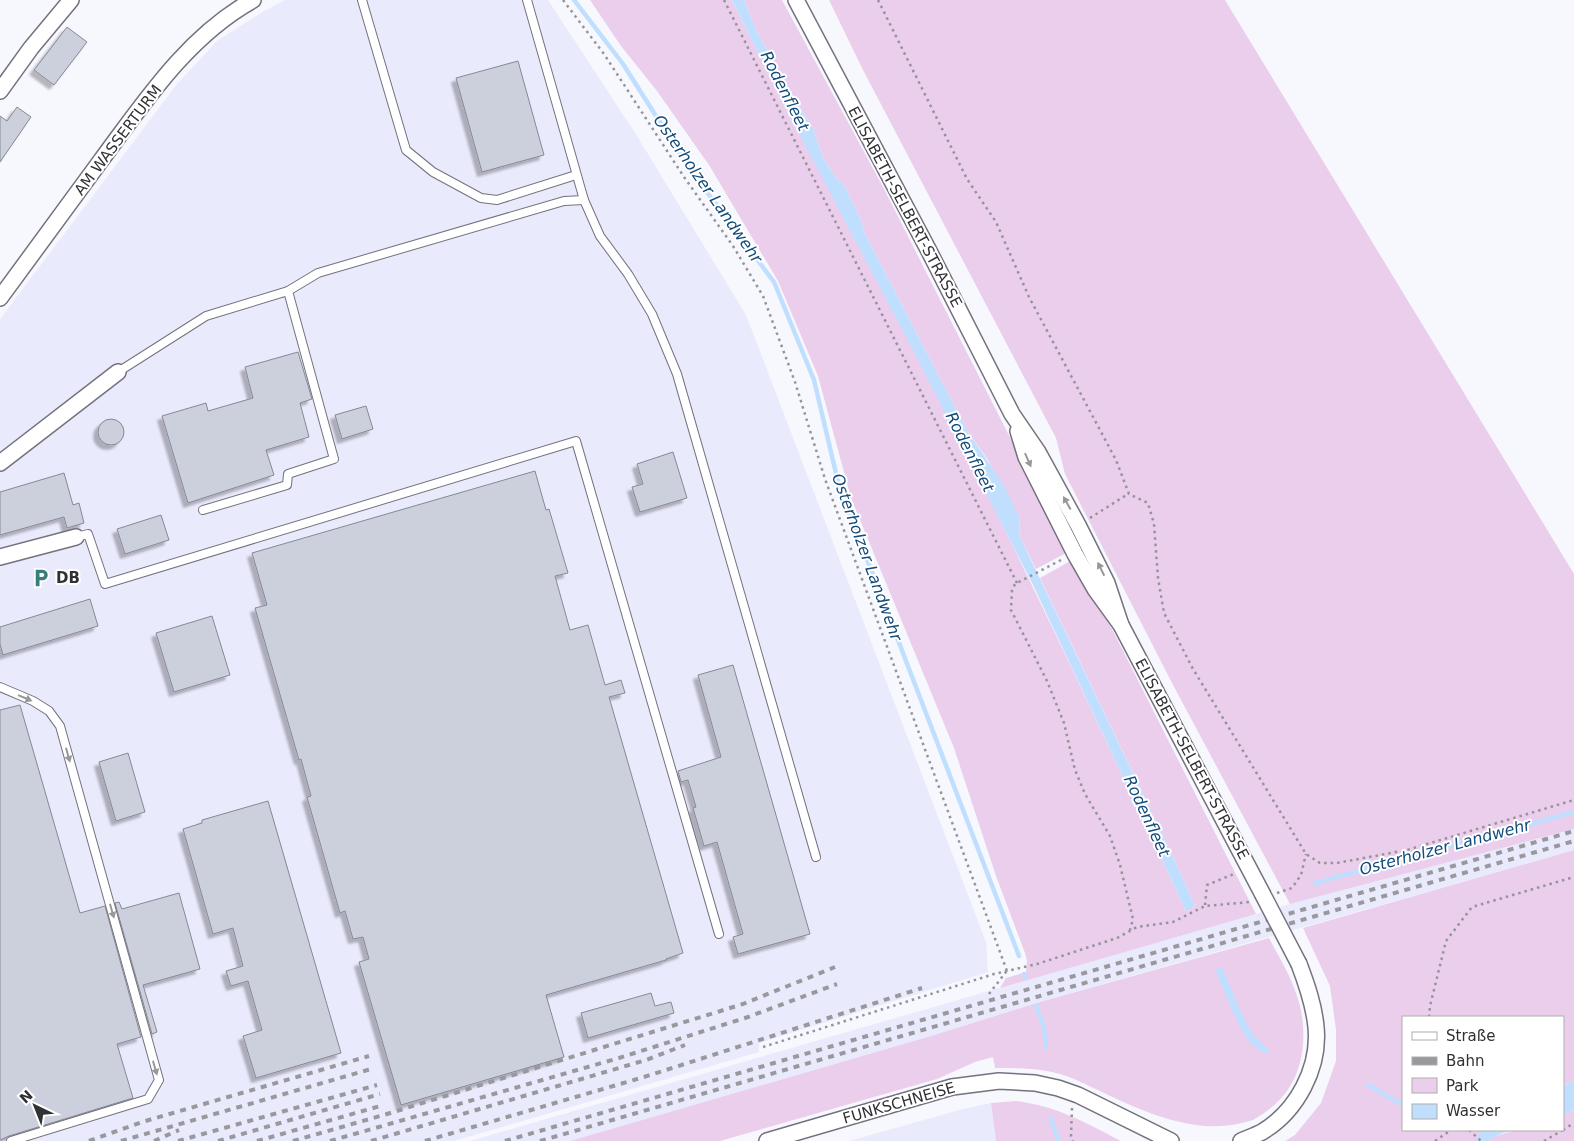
<svg xmlns="http://www.w3.org/2000/svg" width="1574" height="1141" font-family="'DejaVu Sans',sans-serif">
<defs>
<filter id="shadow"><feDropShadow dx="-4.5" dy="4.5" stdDeviation="1" flood-color="#0004"/></filter>
</defs>
<rect width="100%" height="100%" fill="#f7f7fe"/>
<g fill="#eaeafd">
<path d="M285,0H548L637,136L746,315L986,942L988,972L759,1043V1052L454,1141H0V319L177,84L217,41L264,11Z"/>
<path d="M1574,829V850L1040,1002L931,1036L570,1141H470L1290,904Z"/>
<path d="M991,1103L996,1141H849L963,1109Z"/>
</g>
<g fill="#eaceec">
<path d="M590,0H732C802,142 879,281 951,422C1033,583 1109,747 1186,911L1195,906L1174,859L1040,578L1072,560L1112,629L1256,914L1000,988L1006,978L1026,972L1027,961L1025,953L996,876L954,748L851,498L818,376L778,281L709,165L657,91L621,46Z"/>
<path d="M744,0H782L883,187L1068,552L1036,569L1020,537L1019,517L988,460L968,432L863,230L862,222L844,185L836,178L823,158L813,128L788,88L756,30Z"/>
<path d="M829,0H1225L1574,574V829L1290,904L1172,683L1065,474L1056,438L863,70Z"/>
<path d="M1574,850V1080L1563,1086V1017H1403V1130H1483L1481,1131L1491,1138C1514,1127 1538,1130 1563,1130V1114L1574,1111V1141H1285L1295,1135L1321,1103L1336,1061V1030L1330,986L1303,928Z"/>
<path d="M1269,938C1279,957 1291,976 1297,996C1307,1026 1306,1062 1289,1088C1280,1102 1267,1112 1253,1120C1190,1141 1130,1104 1074,1079C1049,1068 1022,1068 995,1068L993,1057L975,1062L937,1079L720,1141H570L931,1036L1040,1002Z"/>
<path d="M1016,1101C1057,1106 1086,1123 1121,1141H996L991,1103Z"/>
</g>
<g fill="#c0dffe">
<path d="M732,0H744L756,30L788,88L813,128L823,158L836,178L844,185L862,222L863,230L968,432L1004,485L1019,517L1020,537L1174,859L1195,906L1186,911L1033,585L914,352L787,111Z"/>
<path d="M1222,967C1231,987 1241,1016 1253,1034C1257,1040 1265,1044 1269,1051L1267,1054C1260,1051 1253,1046 1248,1040C1236,1023 1224,990 1215,970Z"/>
<path d="M1574,1080V1111L1563,1114V1086Z"/>
<path d="M1483,1130H1515L1502,1133L1487,1141H1474L1479,1137L1480,1131Z"/>
</g>
<g fill="none" stroke-linecap="round" stroke-linejoin="round">
<g stroke="#c0dffe" stroke-width="4.5">
<path d="M574,0L623,64L689,168L774,282L814,380L839,486L1019,956"/>
<path d="M1315,883L1574,812"/>
<path d="M1024,974L1025,978"/>
<path d="M1036,1006L1044,1027L1046,1047"/>
<path d="M1368,1085L1403,1105"/>
<path d="M1051,1118L1058,1141"/>
</g>
</g>
<g fill="#cbd0dc" stroke="#858994" filter="url(#shadow)">
<path d="M67,27L87,42L54,85L34,70Z"/>
<path d="M518,61L544,155L482,172L456,78Z"/>
<path d="M17,107L31,117L0,162V116L7,121Z"/>
<path d="M298,352L312,399L300,403L309,437L266,450L274,475L188,503L162,416L206,403L208,411L253,398L245,367Z"/>
<path d="M366,406L373,429L342,439L335,415Z"/>
<circle cx="111" cy="432" r="13"/>
<path d="M673,452L687,498L640,512L632,487L643,484L637,464Z"/>
<path d="M535,471L546,510L549,509L568,573L555,576L570,630L588,625L605,685L621,680L625,693L609,697L683,953L666,959V960L546,995L564,1057L401,1105L359,962L369,959L363,937L353,939L345,911L340,913L307,797L311,796L301,759L299,760L255,608L267,605L252,553Z"/>
<path d="M64,473L73,505L79,503L84,523L67,528L64,517L0,535V492Z"/>
<path d="M161,515L169,540L125,554L117,529Z"/>
<path d="M90,599L98,626L3,655L0,644V627Z"/>
<path d="M212,616L230,675L174,692L156,633Z"/>
<path d="M733,665L810,934L738,954L733,937L743,934L717,842L704,846L693,808L696,807L688,780L681,782L678,771L721,757L698,675Z"/>
<path d="M20,705L80,913L105,906L141,1037L117,1044L133,1098L9,1136L0,1140V710Z"/>
<path d="M128,753L145,812L116,821L99,762Z"/>
<path d="M268,801L341,1053L256,1078L243,1036L262,1030L248,981L231,986L226,971L243,966L233,928L213,934L183,829L202,823V820Z"/>
<path d="M179,893L200,969L143,985L157,1032L152,1034L115,903L119,902L122,909Z"/>
<path d="M651,993L655,1006L671,1002L674,1013L588,1038L581,1013Z"/>
</g>
<g fill="none" stroke-linecap="round" stroke-linejoin="round">
<g stroke="#73727d" stroke-width="10">
<g id="service">
<path d="M362,0L406,150L433,172L481,198L497,200L576,175"/>
<path d="M527,0L584,200L600,236L628,274L652,314L677,374L816,857"/>
<path d="M118,372L206,316L288,291L318,273L564,201L584,200"/>
<path d="M203,510L287,485L288,474L334,459L288,291"/>
<path d="M76,537L88,534L105,584L576,441L719,934"/>
<path d="M0,687L33,701L49,711L60,726L159,1080L148,1099L11,1141"/>
</g>
</g>
<g stroke="#73727d" stroke-width="18">
<g id="minor">
<path d="M796,0L929,251L1012,414L1038,452L1078,525L1107,583L1121,625"/>
<path d="M0,91L31,48L71,0"/>
<path d="M0,298C34,251 68,205 102,159C145,101 188,36 253,0"/>
<path d="M1018,431L1026,457L1075,554L1095,589L1121,625L1262,893"/>
<path d="M0,463L118,372"/>
<path d="M0,557L76,537"/>
<path d="M767,1141L952,1087L999,1081L1035,1083L1058,1088L1078,1095L1171,1141"/>
<path d="M1241,1141C1248,1138 1256,1135 1262,1132C1297,1111 1320,1068 1316,1027C1314,1005 1307,985 1299,964"/>
</g>
</g>
<g stroke="#949499" stroke-width="2.5" stroke-dasharray="2.5 4" stroke-linecap="butt">
<path d="M563,0L604,54L684,177L733,246L763,296L795,382L825,479L1007,971"/>
<path d="M724,0L1017,583"/>
<path d="M878,0L967,179L996,222L1029,297L1116,460L1129,494L1148,503L1154,524L1158,578L1164,613L1193,669L1306,854L1320,863H1337L1407,850L1574,800"/>
<path d="M1090,518L1128,494"/>
<path d="M1061,560L1015,584L1012,590L1011,610L1047,681L1064,723L1075,770L1085,794L1110,836L1120,865L1133,919L1130,930"/>
<path d="M1277,893L1292,888L1301,875L1306,854"/>
<path d="M1205,905L1207,885L1236,873"/>
<path d="M989,994L1006,972"/>
<path d="M1429,1017L1430,1006L1446,941L1472,907L1574,877"/>
<path d="M763,1047L994,974L1037,964L1117,938L1137,927L1173,922L1205,906L1250,902"/>
<path d="M1072,1108L1071,1136L1073,1141"/>
<path d="M1469,1130L1481,1141"/>
<path d="M1563,1130L1574,1123"/>
<path d="M1435,1141L1451,1130"/>
<path d="M1544,1141L1563,1130"/>
</g>
<use href="#service" stroke="#fff" stroke-width="8"/>
<use href="#minor" stroke="#fff" stroke-width="15"/>
<g stroke="#98989d" stroke-width="4" stroke-dasharray="6 6" stroke-linecap="butt">
<path d="M89,1141L142,1122L369,1056"/>
<path d="M121,1141L371,1069"/>
<path d="M154,1141L179,1130"/>
<path d="M178,1141L377,1085"/>
<path d="M218,1141L380,1094"/>
<path d="M257,1141L384,1105"/>
<path d="M293,1141L387,1114L743,1004L835,967"/>
<path d="M330,1141L619,1058L748,1017L837,984"/>
<path d="M371,1141L646,1060L685,1045"/>
<path d="M425,1141L644,1077L922,988"/>
<path d="M505,1141L1574,831"/>
<path d="M540,1141L1574,841"/>
</g>
<g stroke="#73727d" stroke-width="18" stroke-linecap="butt">
<path id="minor-bridge" d="M1262,893L1299,964"/>
</g>
<use href="#minor-bridge" stroke="#fff" stroke-width="15"/>
</g>
<defs><path id="oneway-solid" d="M-6-.8H1V-3.2L6.5 0L1 3.2V.8H-6Z" transform="scale(1.25)"/></defs>
<g fill="#98989a">
<use href="#oneway-solid" transform="translate(1028 460) rotate(66)"/>
<use href="#oneway-solid" transform="translate(1067 503) rotate(-119)"/>
<use href="#oneway-solid" transform="translate(1101 569) rotate(-116)"/>
<use href="#oneway-solid" transform="translate(25 698) rotate(23)"/>
<use href="#oneway-solid" transform="translate(68 755) rotate(74)"/>
<use href="#oneway-solid" transform="translate(112 911) rotate(74)"/>
<use href="#oneway-solid" transform="translate(155 1068) rotate(74)"/>
</g>
<defs>
<g id="parking-bare" transform="scale(1.5)"><path d="M-3.5-5.5H1a3.5 3.5 0 0 1 0 7H-1V5.5H-3.5ZM-1-3.4V-.6H.8a1.4 1.4 0 0 0 0-2.8Z" fill="#377f7c" stroke="#fff" stroke-width="2.5" paint-order="stroke"/></g>
</defs>
<g fill-rule="evenodd">
<use href="#parking-bare" x="41" y="578"/>
</g>
<g text-anchor="middle" dominant-baseline="central" stroke-width="4" stroke-linejoin="round" paint-order="stroke">
<g font-size="15" fill="#313135" stroke="#fff">
<text transform="translate(118 140) rotate(-53)">AM WASSERTURM</text>
<text transform="translate(905 207) rotate(62)">ELISABETH-SELBERT-STRASSE</text>
<text transform="translate(1192 759) rotate(62)">ELISABETH-SELBERT-STRASSE</text>
<text transform="translate(899 1103) rotate(-16)">FUNKSCHNEISE</text>
</g>
<g font-size="15" font-weight="bold" fill="#313135" stroke="#fff" text-anchor="start">
<text x="56" y="578">DB</text>
</g>
<g font-size="16" font-style="italic" fill="#114b7a" stroke="#fff">
<text transform="translate(785 91) rotate(63)">Rodenfleet</text>
<text transform="translate(708 189) rotate(55)">Osterholzer Landwehr</text>
<text transform="translate(970 452) rotate(63)">Rodenfleet</text>
<text transform="translate(867 557) rotate(70)">Osterholzer Landwehr</text>
<text transform="translate(1147 816) rotate(65)">Rodenfleet</text>
<text transform="translate(1445 847) rotate(-15)">Osterholzer Landwehr</text>
</g>
</g>
<rect x="1402" y="1016" width="162" height="115" fill="#ffffff" stroke="#adadae"/>
<rect x="1412" y="1032" width="25" height="8" fill="#ffffff" stroke="#adadae"/>
<text x="1446" y="1041" font-size="15" fill="#313135">Straße</text>
<rect x="1412" y="1057" width="25" height="8" fill="#98989d" stroke="#adadae"/>
<text x="1446" y="1066" font-size="15" fill="#313135">Bahn</text>
<rect x="1412" y="1078" width="25" height="15" fill="#eaceec" stroke="#adadae"/>
<text x="1446" y="1091" font-size="15" fill="#313135">Park</text>
<rect x="1412" y="1104" width="25" height="15" fill="#c0dffe" stroke="#adadae"/>
<text x="1446" y="1116" font-size="15" fill="#313135">Wasser</text>
<g transform="translate(35 1106) rotate(317)" stroke="#ffffff" stroke-width="4" paint-order="stroke">
<path d="M0-4L9 19L0 12L-9 19Z" fill="#313135"/>
<text y="-8" font-size="14" font-weight="bold" text-anchor="middle" fill="#313135">N</text>
</g>
</svg>
